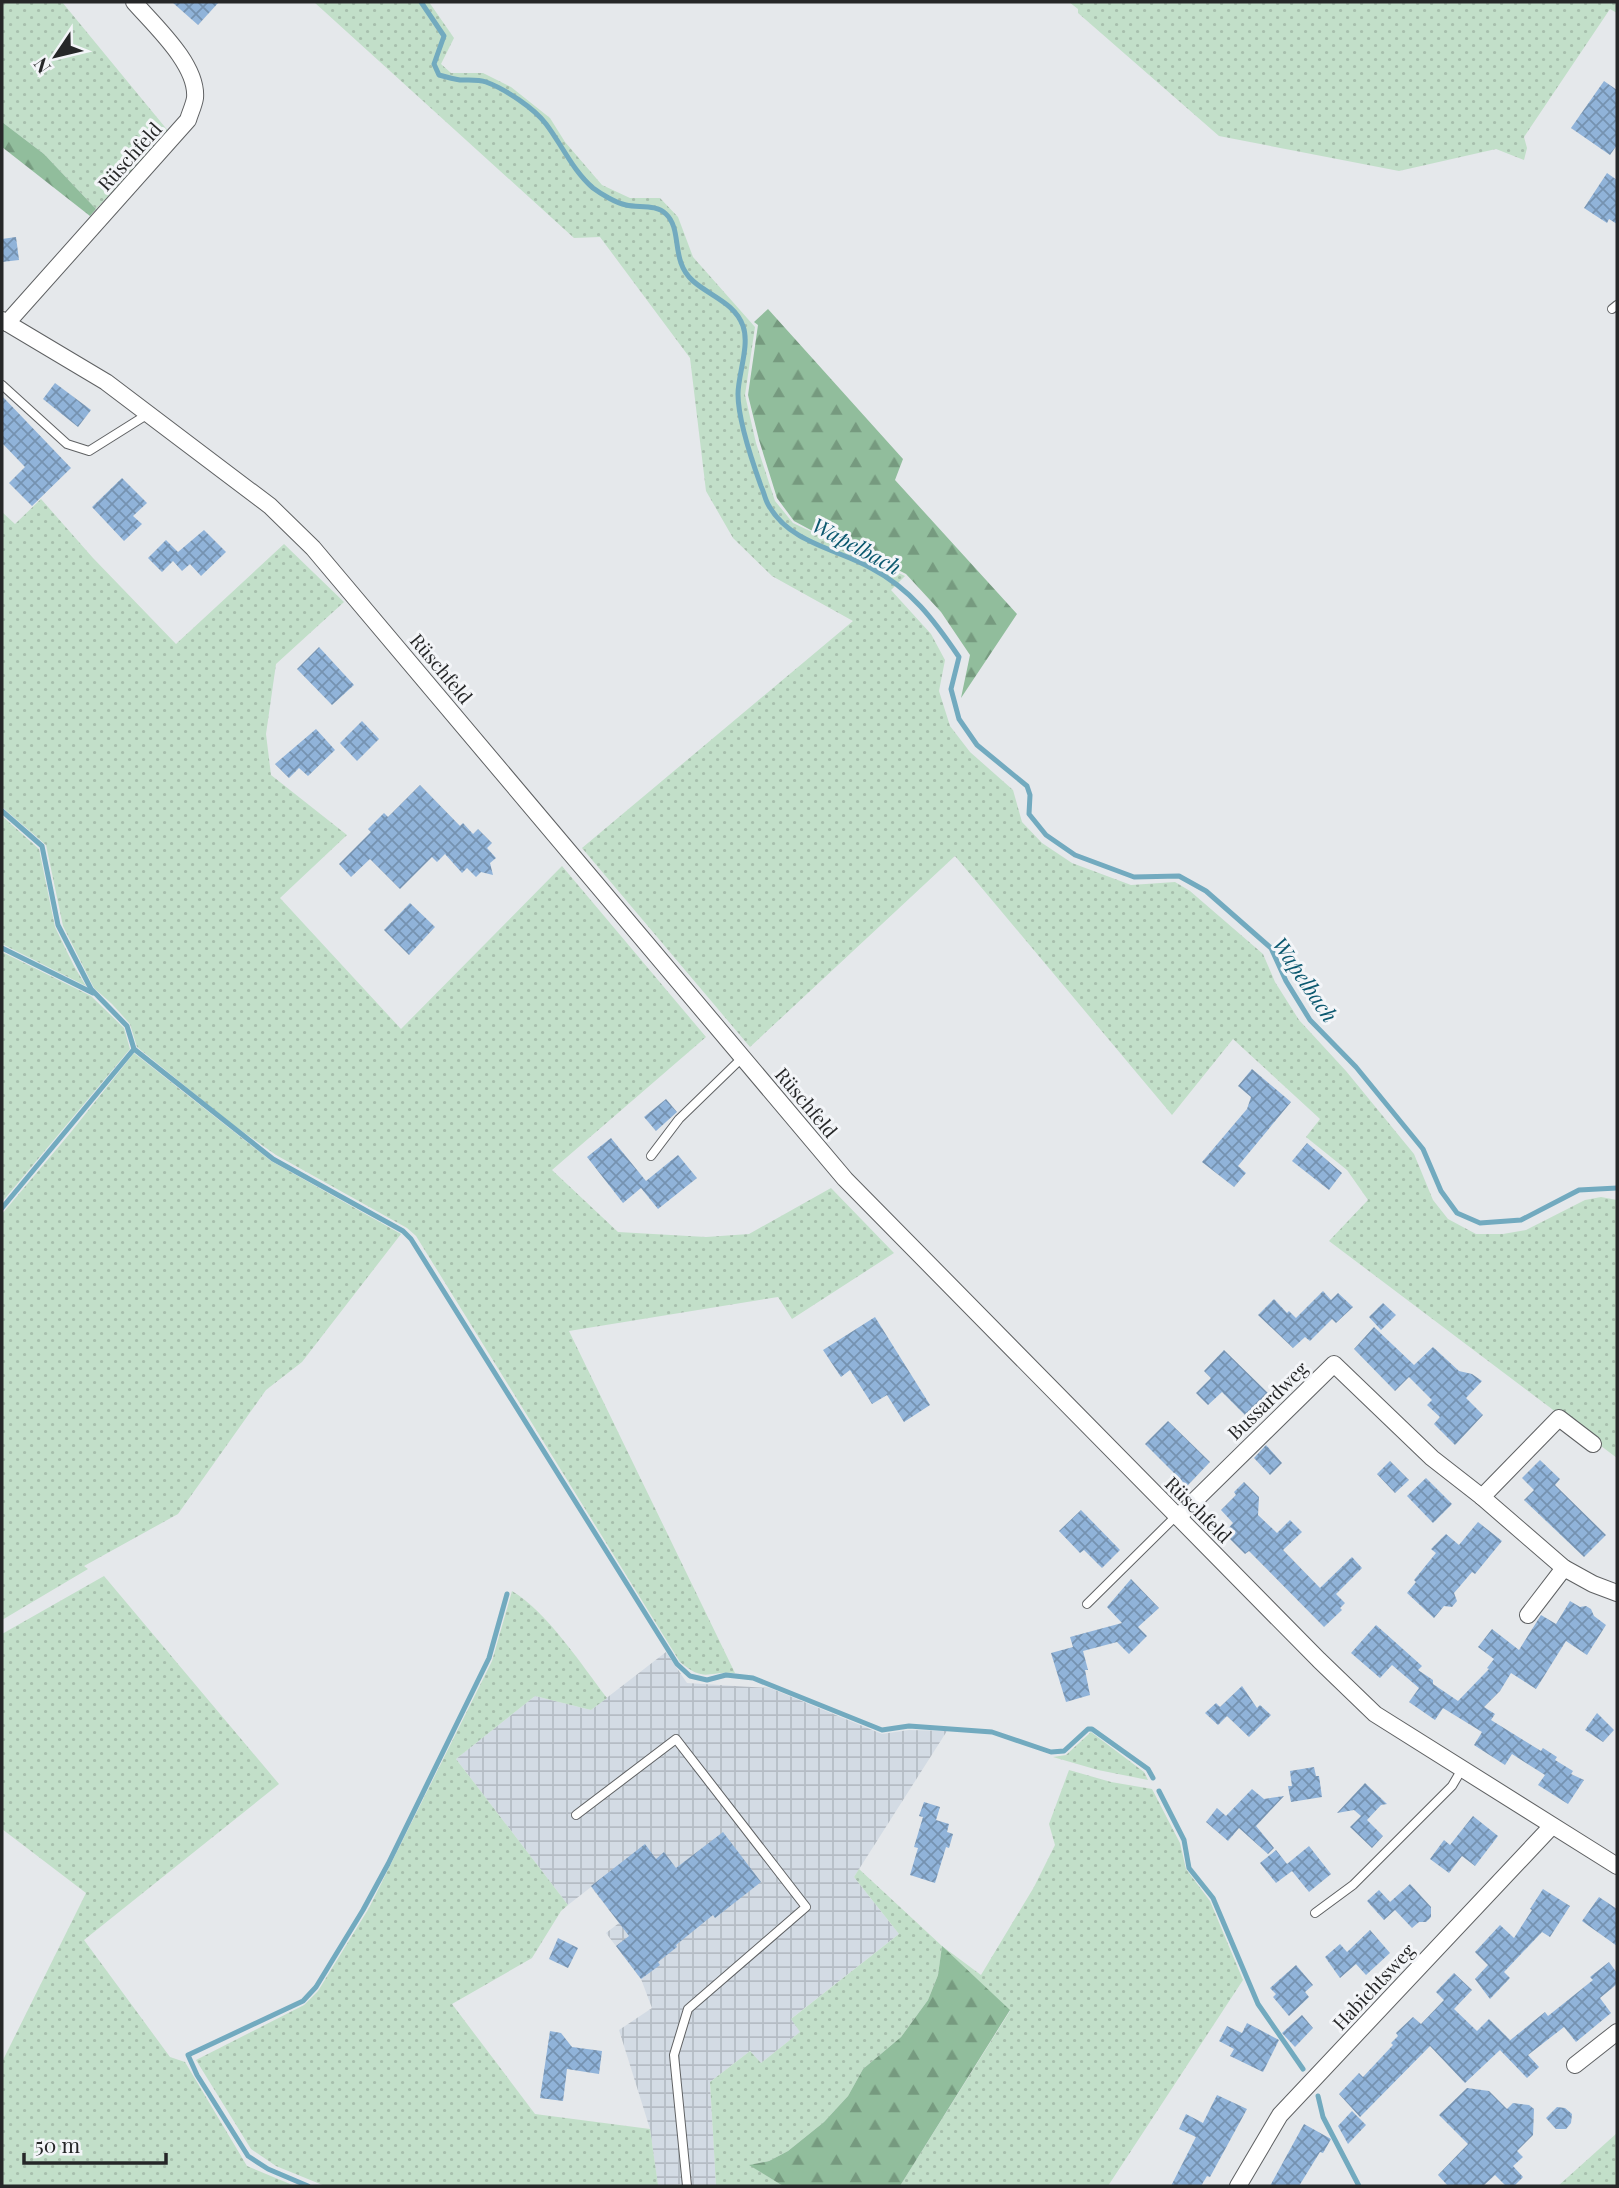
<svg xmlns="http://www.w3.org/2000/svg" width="1619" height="2188" font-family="'Playfair Display',serif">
<defs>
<pattern id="industrial-grid" width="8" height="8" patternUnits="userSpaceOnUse" patternTransform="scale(1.75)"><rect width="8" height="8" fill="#d3dbe4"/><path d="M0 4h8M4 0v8" fill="none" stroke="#b5bcc4"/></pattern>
<pattern id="grass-dots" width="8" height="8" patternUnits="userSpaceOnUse" patternTransform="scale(1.75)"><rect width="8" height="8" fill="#c2dfc9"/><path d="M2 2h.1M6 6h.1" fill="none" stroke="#a7bfad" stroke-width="1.8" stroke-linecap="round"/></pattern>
<pattern id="forest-firs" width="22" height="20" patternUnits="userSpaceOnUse" patternTransform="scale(1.75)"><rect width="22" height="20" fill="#91bd9c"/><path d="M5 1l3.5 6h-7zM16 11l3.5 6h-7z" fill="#769a7f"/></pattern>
<pattern id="building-cross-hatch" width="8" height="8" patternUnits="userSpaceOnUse" patternTransform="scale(1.75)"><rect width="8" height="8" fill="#90b3d9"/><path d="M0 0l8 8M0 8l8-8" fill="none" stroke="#7592b0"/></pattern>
</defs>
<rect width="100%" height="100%" fill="#e5e8eb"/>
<path fill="url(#industrial-grid)" d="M666,1652L687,1683L770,1688L882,1734L909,1730L947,1731L854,1877L899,1934L792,2018L800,2032L761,2063L750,2051L710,2082L716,2186H681V2184L658,2186L650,2129L619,2030L652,2008L641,1979L606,1933L619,1923L591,1887L568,1905L456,1759L535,1696L591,1710Z"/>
<g fill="url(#grass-dots)">
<path d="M2,2H62L169,132L96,209L44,154L2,122Z"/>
<path d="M314,2H429L454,38L441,64L451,73H483L511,87L550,118L565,142L602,185L630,198H660L678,217L693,257L755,327L745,395L756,443L775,501L793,523L905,576L891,590L931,634L945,660L939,691L950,726L970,752L1013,790L1022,822L1042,843L1072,863L1131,885L1175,882L1190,891L1263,954L1275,982L1299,1020L1346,1071L1414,1154L1433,1200L1448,1219L1476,1234H1503L1526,1230L1585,1200L1601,1197L1617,1200V1458L1329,1241L1368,1200L1347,1170L1306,1137L1320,1119L1233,1039L1172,1115L955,856L750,1047L582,848L853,621L772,576L733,538L706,491L690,358L600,237L574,238Z"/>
<path d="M1069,2H1617V13L1610,9L1524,137L1527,148L1524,160L1496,149L1399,171L1219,136L1078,13V9Z"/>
<path d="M41,499L93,558L176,644L284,544L344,602L276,664L266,734L271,775L347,835L280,898L401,1029L562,866L706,1037L552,1170L618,1232L706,1237L749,1234L831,1188L894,1253L792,1319L778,1297L569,1331L735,1673C707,1671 705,1683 680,1662L416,1236L407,1228L276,1155L232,1124L137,1047L130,1024L112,1004L94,988L63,926L46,845L2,807V512L15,524Z"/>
<path d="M2,816L39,849L55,927L74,966L86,986L2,944Z"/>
<path d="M2,952L91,996L124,1028L130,1049L2,1202Z"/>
<path d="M134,1053L271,1161L401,1234L302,1362L266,1390L178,1514L84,1566L88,1569L2,1620V1214L71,1132Z"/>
<path d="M104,1576L279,1784L84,1940L170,2057L185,2062L247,2166L295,2186H2V2062L86,1893L2,1829V1634Z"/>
<path d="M512,1591C547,1612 581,1664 607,1698L591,1710L535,1696L456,1759L568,1905L561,1911L532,1958L452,2004L535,2114L650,2129L658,2185L669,2186H325L276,2166L251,2149L196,2060L304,2005L318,1991L369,1908L492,1661Z"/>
<path d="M1091,1732L1144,1772L1148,1780L1098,1770L1053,1757L1066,1755Z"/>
<path d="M1069,1770L1111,1782L1152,1789L1180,1843L1186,1869L1210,1901L1243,1980L1108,2186H900L1010,2011L942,1947L938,1975L928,2000L901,2037L863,2069L848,2096L824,2122L788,2151L769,2161L750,2165L783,2186H716L710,2082L750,2051L761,2063L800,2032L791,2019L899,1934L854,1877L859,1869L942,1946L981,1975L1034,1887L1055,1845L1049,1824Z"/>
<path d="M1617,2133V2186H1558Z"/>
</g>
<g fill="url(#forest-firs)">
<path d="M2,122L44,154L96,209L90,216L2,147Z"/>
<path d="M768,309L903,459L895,480L1017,614L961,698L970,655L941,612L906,574L875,558L820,535L794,521L777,498L759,440L748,395L758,325L754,322Z"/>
<path d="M942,1946L1010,2010L900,2186H783L749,2165L769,2161L788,2151L824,2122L848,2096L863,2069L901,2037L928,2000L938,1975Z"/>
</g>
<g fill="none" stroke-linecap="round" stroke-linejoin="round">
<g stroke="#72aabf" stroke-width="5">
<path d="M421,2L444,36L434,64L439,75C446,77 453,79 460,80C468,80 478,79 486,82C505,89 534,108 546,124C562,145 573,171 593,188C601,194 616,203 626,205C639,208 656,204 666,214C683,230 670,261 693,281C710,296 735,303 743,326C750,345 738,375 738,394C738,421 752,461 761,486C764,492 765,500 769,506C790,543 837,549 871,568C911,589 934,620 959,657L951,689L959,719L977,745L1027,786L1030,795L1029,814L1046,835L1075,855L1134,877L1179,876L1206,891L1271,948L1286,981L1310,1020L1356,1067L1423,1149L1441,1191L1457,1213L1480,1223L1521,1220L1579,1190L1617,1188"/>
<path d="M2,811L42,846L58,925L91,989L127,1026L134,1049L273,1159L403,1231L411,1239L677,1664L690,1676L707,1680L726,1675L753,1678L882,1730L909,1726L992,1732L1051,1752L1064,1751L1088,1729H1092L1148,1769L1153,1778"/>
<path d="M2,948L93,993"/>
<path d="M2,1208L134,1049"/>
<path d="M1159,1791L1184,1840L1189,1868L1213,1898L1258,2004L1303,2069"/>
<path d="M1318,2096L1323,2117L1359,2186"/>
<path d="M308,2186L268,2169L248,2156L197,2075L188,2055L303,2001L316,1987L363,1910L388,1864L489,1658L507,1594"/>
</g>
</g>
<g fill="url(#building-cross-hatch)">
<path d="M172,2H219L198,25Z"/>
<path d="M1604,81L1617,90V145L1610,155L1571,128Z"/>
<path d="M1607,173L1617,180V224L1609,219L1607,223L1584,208Z"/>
<path d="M16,237L19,260L2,262V239Z"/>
<path d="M55,383L91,410L78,427L43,399Z"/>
<path d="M2,396L71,468L32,506L9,483L25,467L2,443Z"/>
<path d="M122,478L147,503L133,516L142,524L124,541L92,507Z"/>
<path d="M204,530L226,552L201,576L190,564L182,571L173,561L162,572L148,558L166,540L178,552Z"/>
<path d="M319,647L354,685L332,705L297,669Z"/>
<path d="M362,721L379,739L357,761L340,743Z"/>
<path d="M316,729L335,750L308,776L299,768L289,778L275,764Z"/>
<path d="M420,785L460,826L463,823L473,834L478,829L492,843L487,848L496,858L490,863L493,875L481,872L476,877L467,868L462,873L445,854L437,862L432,857L400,889L370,859L351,877L339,864L371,832L368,829L384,813L388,817Z"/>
<path d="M410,903L435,927L409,955L384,930Z"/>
<path d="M1252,1069L1291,1102L1238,1166L1246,1173L1234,1187L1202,1162L1247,1109L1251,1097L1238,1086Z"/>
<path d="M666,1099L677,1112L656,1131L644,1117Z"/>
<path d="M611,1138L646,1181L678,1155L697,1178L658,1209L641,1188L623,1203L587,1157Z"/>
<path d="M1307,1143L1342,1173L1329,1190L1292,1161Z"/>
<path d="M1323,1291L1331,1300L1338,1293L1353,1307L1336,1323L1332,1319L1310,1341L1305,1337L1293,1348L1258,1315L1274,1299L1287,1313L1289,1311L1296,1318Z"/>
<path d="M1383,1303L1396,1315L1381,1330L1369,1317Z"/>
<path d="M875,1317L930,1405L904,1422L887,1395L872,1404L850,1370L841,1377L823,1350Z"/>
<path d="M1374,1327L1414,1365L1433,1347L1459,1371L1472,1374L1482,1381L1466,1398L1483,1415L1455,1445L1434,1424L1440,1417L1427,1405L1432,1400L1409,1377L1395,1391L1354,1349Z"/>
<path d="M1224,1350L1270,1395L1262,1404L1264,1406L1251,1418L1247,1414L1246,1416L1222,1392L1208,1405L1196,1393L1211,1378L1204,1371Z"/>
<path d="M1168,1421L1210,1462L1187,1486L1145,1444Z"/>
<path d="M1266,1445L1282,1463L1270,1475L1254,1458Z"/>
<path d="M1540,1460L1560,1479L1555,1485L1606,1535L1584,1557L1524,1500L1534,1490L1522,1478Z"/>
<path d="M1390,1461L1409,1480L1395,1493L1377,1474Z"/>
<path d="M1426,1478L1452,1504L1433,1523L1407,1496Z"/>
<path d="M1244,1482L1259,1497L1258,1515L1277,1533L1290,1520L1302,1532L1283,1550L1320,1588L1352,1557L1362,1568L1336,1594L1345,1603L1340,1608L1342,1610L1324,1627L1249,1551L1245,1554L1224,1533L1233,1523L1221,1510L1236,1495L1234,1492Z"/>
<path d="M1081,1510L1120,1550L1102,1568L1084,1550L1080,1553L1059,1531Z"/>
<path d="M1478,1522L1502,1541L1475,1574L1472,1572L1454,1593L1457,1601L1452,1607L1444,1606L1434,1618L1407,1593L1416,1582L1414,1580L1436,1553L1431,1549L1446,1534L1459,1545Z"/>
<path d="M1131,1579L1159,1608L1138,1627L1147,1636L1129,1654L1117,1642L1083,1651L1088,1670H1085L1090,1695L1066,1702L1051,1653L1073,1647L1070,1637L1122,1623L1107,1607Z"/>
<path d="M1570,1601L1580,1607L1586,1606L1591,1609L1594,1616L1606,1625L1587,1655L1566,1641L1536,1689L1511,1673L1500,1691L1484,1707L1495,1714L1491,1720L1541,1751L1543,1748L1557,1757L1555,1760L1573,1771L1571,1774L1584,1780L1568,1804L1538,1785L1545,1775L1512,1754L1505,1765L1474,1745L1482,1732L1443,1708L1435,1720L1409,1702L1419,1688L1392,1665L1380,1678L1351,1653L1376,1625L1422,1666L1418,1670L1433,1680V1684L1458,1701L1489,1669L1487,1668L1494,1659L1478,1647L1492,1629L1519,1650L1541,1615L1556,1624Z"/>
<path d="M1242,1686L1257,1708L1260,1705L1271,1715L1249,1737L1227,1716L1218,1725L1205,1713L1216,1703L1220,1707Z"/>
<path d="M1597,1713L1614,1730L1603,1742L1585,1730Z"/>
<path d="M1314,1767L1316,1776H1319L1322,1797L1291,1802L1288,1786H1292L1290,1771Z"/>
<path d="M1365,1783L1387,1804L1381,1805L1367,1820L1383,1836L1372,1848L1350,1827L1361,1816L1354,1810L1337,1813Z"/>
<path d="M1252,1789L1264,1799L1284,1796L1256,1826L1274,1848L1268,1854L1239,1828L1228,1841L1206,1822L1217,1808L1226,1816Z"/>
<path d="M924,1802L940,1807L936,1820L949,1824L947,1832L953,1834L949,1848L946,1847L935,1883L910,1875L918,1848L914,1847L923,1817L919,1816Z"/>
<path d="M1473,1816L1498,1836L1475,1866L1462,1856L1449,1873L1430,1859L1444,1840L1450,1845Z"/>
<path d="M723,1832L761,1882L715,1918L713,1915L676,1945L677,1947L658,1962L660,1965L641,1979L616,1946L629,1936L591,1886L645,1844L656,1859L664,1852L676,1868Z"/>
<path d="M1309,1846L1331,1874L1309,1892L1292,1871L1276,1883L1260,1863L1276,1850L1287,1864Z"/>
<path d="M1410,1884L1431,1907V1917L1426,1922H1419L1412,1928L1395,1910L1384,1920L1367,1901L1379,1890L1390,1902Z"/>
<path d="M1543,1889L1570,1906L1550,1937L1542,1932L1504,1972L1510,1978L1490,1999L1475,1979L1488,1965L1475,1952L1500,1925L1514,1938L1532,1910L1530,1909Z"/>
<path d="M1599,1897L1617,1909V1946L1582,1921Z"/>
<path d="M1370,1930L1390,1953L1366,1975L1356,1964L1340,1978L1325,1957L1340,1944L1347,1952Z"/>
<path d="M558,1938L578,1948L568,1968L549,1959Z"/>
<path d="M1609,1962L1617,1973V1984L1600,1998L1611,2013L1576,2042L1564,2027L1528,2055L1539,2067L1527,2078L1500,2050L1465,2083L1430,2046L1360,2117L1339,2094L1359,2073L1363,2077L1393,2045L1391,2043L1398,2036L1396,2033L1413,2017L1421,2024L1444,2000L1449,2005L1436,1992L1454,1973L1472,1990L1454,2009L1477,2031L1489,2019L1510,2040L1508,2042L1545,2012L1548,2016L1593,1980L1590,1977Z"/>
<path d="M1296,1965L1313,1985L1305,1992L1309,1997L1289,2016L1273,1997L1276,1994L1270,1988Z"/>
<path d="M1302,2015L1313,2028L1295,2047L1282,2033Z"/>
<path d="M1247,2023L1279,2040L1263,2072L1230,2056L1234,2049L1219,2041L1227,2026L1242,2033Z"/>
<path d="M550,2031L561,2033L572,2047L602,2051L599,2074L567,2069L563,2101L540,2098Z"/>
<path d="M1467,2088L1489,2091L1507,2109L1513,2103L1529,2105L1534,2109L1533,2135L1517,2151L1523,2157L1513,2166L1523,2177L1514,2186H1506L1495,2175L1483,2186H1448L1438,2175L1468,2144L1439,2115Z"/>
<path d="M1217,2095L1247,2109L1210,2177L1207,2176L1201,2186H1171L1196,2137L1179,2129L1186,2114L1203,2123Z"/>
<path d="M1557,2107L1565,2108L1572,2114L1571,2123L1566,2129H1556L1546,2118Z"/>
<path d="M1352,2111L1366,2125L1348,2144L1338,2126Z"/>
<path d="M1304,2124L1331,2139L1323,2153L1320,2152L1299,2186H1270Z"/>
</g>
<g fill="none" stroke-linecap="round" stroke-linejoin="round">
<g stroke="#5f6163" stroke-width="10">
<g id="service">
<path d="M1612,309L1617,305"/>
<path d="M2,385L67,444L89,451L148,414"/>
<path d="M651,1156L679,1119L743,1057"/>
<path d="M1087,1604L1176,1516"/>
<path d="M576,1815L676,1739L806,1907L688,2009L674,2055L687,2186"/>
<path d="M1315,1913L1353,1885L1452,1786L1462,1769"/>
</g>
</g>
<g stroke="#5f6163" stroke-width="18">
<g id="minor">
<path d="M2,320L106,382L270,506L313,548L845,1179L1319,1660L1375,1714L1617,1866"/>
<path d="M7,323L188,120C190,113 194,105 195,98C198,65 155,26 134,2"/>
<path d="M1482,1497L1559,1418L1593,1444"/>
<path d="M1178,1517L1334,1364L1432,1458L1482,1497L1564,1568L1593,1584L1617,1593"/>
<path d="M1528,1615L1564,1568"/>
<path d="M1575,2065L1617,2032"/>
<path d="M1238,2186L1280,2115L1552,1826"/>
</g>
</g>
<use href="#service" stroke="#fff" stroke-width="8"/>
<use href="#minor" stroke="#fff" stroke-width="16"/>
</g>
<g text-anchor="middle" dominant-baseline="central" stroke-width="6" stroke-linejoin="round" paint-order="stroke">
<g font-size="19" fill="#262728" stroke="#f3f5f8">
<text transform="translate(129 156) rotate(-48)">Rüschfeld</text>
<text transform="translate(442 668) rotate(50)">Rüschfeld</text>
<text transform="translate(807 1102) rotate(50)">Rüschfeld</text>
<text transform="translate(1267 1400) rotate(-44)">Bussardweg</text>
<text transform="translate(1199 1509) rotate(45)">Rüschfeld</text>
<text transform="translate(1373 1986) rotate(-47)">Habichtsweg</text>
</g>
<g font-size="21" font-style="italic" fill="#0b586f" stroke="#f3f5f8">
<text transform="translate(857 545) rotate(28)">Wapelbach</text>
<text transform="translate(1306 979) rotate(56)">Wapelbach</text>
</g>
</g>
<rect width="1619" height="2188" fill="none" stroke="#262728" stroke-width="7"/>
<g transform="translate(56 56) rotate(235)" stroke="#f3f5f8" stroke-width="5" paint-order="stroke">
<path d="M0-5L12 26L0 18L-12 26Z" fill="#262728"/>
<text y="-10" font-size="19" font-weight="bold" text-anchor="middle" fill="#262728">N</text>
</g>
<path d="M24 2153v10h142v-10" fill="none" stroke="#262728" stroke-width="3.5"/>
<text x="35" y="2153" font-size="21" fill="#262728" stroke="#f3f5f8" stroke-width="5" paint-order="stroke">50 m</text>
</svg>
